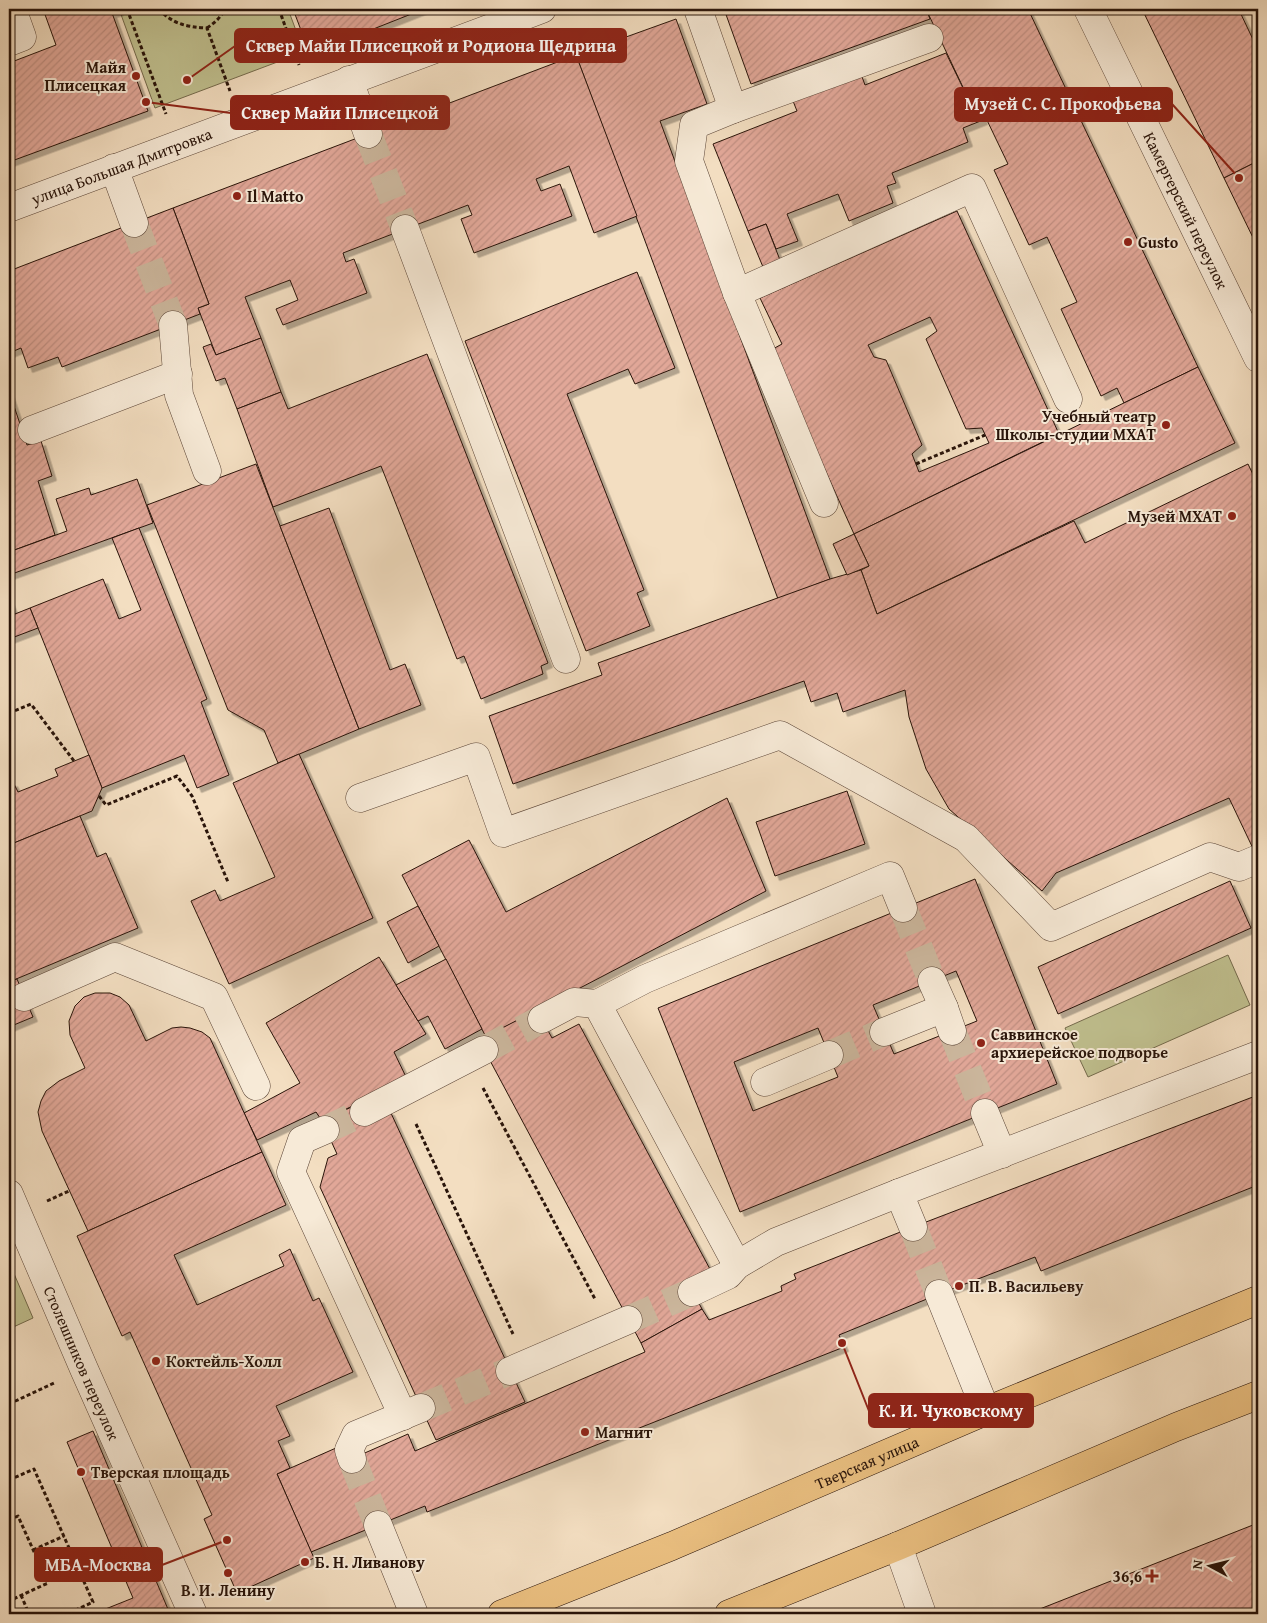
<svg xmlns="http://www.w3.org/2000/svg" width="1267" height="1623" font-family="'Gentium Book Plus',serif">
<defs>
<pattern id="building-hatch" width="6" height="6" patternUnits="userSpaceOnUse" patternTransform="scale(1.25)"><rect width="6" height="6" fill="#e1a798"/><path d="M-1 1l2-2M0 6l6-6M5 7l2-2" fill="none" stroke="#c18f82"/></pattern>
<filter id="shadow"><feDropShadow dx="4.5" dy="4.5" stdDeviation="0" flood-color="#0004"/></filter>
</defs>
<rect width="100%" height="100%" fill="#f3dec1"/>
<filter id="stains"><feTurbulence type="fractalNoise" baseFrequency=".004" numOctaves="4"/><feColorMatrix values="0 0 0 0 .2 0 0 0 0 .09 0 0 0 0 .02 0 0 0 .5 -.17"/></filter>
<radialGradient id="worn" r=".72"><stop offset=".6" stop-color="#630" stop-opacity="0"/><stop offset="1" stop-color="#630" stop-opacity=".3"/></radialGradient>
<g fill="#c0c08f" stroke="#746a4c">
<path d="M119,9H288L304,52L155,108Z"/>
<path d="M1228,955L1250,1005L1088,1077L1065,1028Z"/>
<path d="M9,1262L33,1318L9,1329Z"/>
</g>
<g fill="url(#building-hatch)" stroke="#29140a" fill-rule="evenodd" filter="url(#shadow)">
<path d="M43,9H118L119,11L112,13L148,111L9,162V63L56,45Z"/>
<path d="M293,9H424L310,54Z"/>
<path d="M724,9H926L930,19L751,84Z"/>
<path d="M926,9H1028L1198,367L1124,403L1117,388L1101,396L1061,309L1077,302L1047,237L1029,245L994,170L1008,164L984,114L977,117Z"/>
<path d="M1142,9H1242L1239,10L1258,50V161L1224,178Z"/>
<path d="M676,19L707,104L660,121L830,579L778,599L576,55Z"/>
<path d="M946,53L977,117L981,115L983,120L963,128L968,142L892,173L896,183L887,186L893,203L849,221L838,194L787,214L798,241L776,249L766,224L748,231L713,144L797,111L793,101L861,74L865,85Z"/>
<path d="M576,55L637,216L594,233L569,166L536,179L541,191L560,184L572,216L474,253L461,219L472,215L468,205L343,253L346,262L354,259L367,293L283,325L276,309L298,300L290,280L245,297L261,338L216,355L198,308L209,304L173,208Z"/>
<path d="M1258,161V248L1224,178Z"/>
<path d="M173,208L209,304L198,308L200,314L62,367L58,357L28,368L21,348L9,353V271Z"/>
<path d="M957,211L1059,434L854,534L771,350L782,344L760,298ZM930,317L937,331L926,339L966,429L982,428L989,443L919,472L912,454L922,445L886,360L874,357L868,345Z"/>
<path d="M766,224L780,260L763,267L748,231Z"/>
<path d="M637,272L675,368L635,384L628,369L567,394L644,590L637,593L650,626L586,651L465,341Z"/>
<path d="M261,338L281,392L237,409L225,378L216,381L203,347L211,344L216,355Z"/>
<path d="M427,354L548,663L541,666L543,674L481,699L464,656L457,659L381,466L273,507L237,409L281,392L288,409Z"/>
<path d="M1198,367L1235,443L877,614L861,570L869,566L854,534Z"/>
<path d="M9,391L27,445L41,441L52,476L38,481L55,535L9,552Z"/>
<path d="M256,464L359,729L278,763L264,730L228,710L147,505Z"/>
<path d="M1248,464L1258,485V859L1229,798L1056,873L1042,891L949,809L926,769L909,717L905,690L843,712L837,693L811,702L804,681L513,784L489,716L602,675L598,663L830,579L861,570L877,614L1074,521L1085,543Z"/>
<path d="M137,479L153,523L9,575V552L67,531L56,499L89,488L91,495Z"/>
<path d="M329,508L390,670L405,664L421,705L359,729L280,526Z"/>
<path d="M139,528L207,699L201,702L229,775L197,788L184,755L102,788L30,608L103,579L119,619L141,610L112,538Z"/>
<path d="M854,534L869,566L847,575L833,544Z"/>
<path d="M9,599L15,614L30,608L38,628L9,639Z"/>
<path d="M299,754L373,918L229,984L191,901L215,890L220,901L275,877L233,783Z"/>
<path d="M89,755L102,788L92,811L9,845V784L13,782L18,792L58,776L55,769Z"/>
<path d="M847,791L865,844L775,876L756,822Z"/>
<path d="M727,798L766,891L486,1037L402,875L469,840L506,912Z"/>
<path d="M80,816L97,857L106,853L138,928L9,982V845Z"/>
<path d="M975,879L1057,1084L740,1212L658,1008ZM956,971L977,1021L894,1054L873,1005ZM818,1028L838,1077L753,1111L734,1062Z"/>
<path d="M1230,881L1251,928L1058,1014L1038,967Z"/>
<path d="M418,906L439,946L408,963L387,922Z"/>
<path d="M379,957L426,1034L394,1052L407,1079L322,1121L316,1112L257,1140L244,1113L300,1083L266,1023Z"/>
<path d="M446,959L482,1029L445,1049L428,1016L418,1021L396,985Z"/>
<path d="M17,979L33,1017L9,1027V982Z"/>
<path d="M95,993H110L120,997L129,1005L146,1041L172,1028L181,1027L190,1028L202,1032L210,1038L262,1152L88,1231L42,1131L38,1112L41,1101L46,1091L59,1081L85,1068L70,1035L69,1021L75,1006L84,997Z"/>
<path d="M537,1010L552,1038L579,1024L711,1271L688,1283L702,1309L641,1343L479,1040Z"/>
<path d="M1258,1095V1185L1041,1271L1035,1257L939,1294L839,1335L844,1347L427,1512L425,1506L311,1552L277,1474L336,1448L342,1463L408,1434L415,1451L645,1352L641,1343L702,1309L709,1320L782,1291L781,1286L796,1279L794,1274L913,1227Z"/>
<path d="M360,1103L390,1111L525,1402L436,1440L320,1187L328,1158L337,1154L322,1121Z"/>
<path d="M262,1152L286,1205L174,1255L197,1305L284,1266L279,1255L290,1249L313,1301L319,1298L353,1372L276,1406L290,1436L278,1441L290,1468L277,1474L314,1558L237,1593L204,1519L212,1515L130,1332L122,1336L77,1236Z"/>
<path d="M93,1431L170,1614H105L103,1610L133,1598L67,1442Z"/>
<path d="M1258,1523V1614H1027L1050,1605Z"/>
</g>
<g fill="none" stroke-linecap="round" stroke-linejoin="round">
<g stroke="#cbb69c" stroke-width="28" stroke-dasharray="28 14" stroke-linecap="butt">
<path d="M368,134L405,229"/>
<path d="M134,223L173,325"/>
<path d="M903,908L932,981"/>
<path d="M952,1031L985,1113"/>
<path d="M484,1050L542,1019"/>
<path d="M829,1055L884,1032"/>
<path d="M325,1130L364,1112"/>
<path d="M913,1227L939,1294"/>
<path d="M628,1320L692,1292"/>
<path d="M421,1408L510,1371"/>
<path d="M352,1459L378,1525"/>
</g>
<g stroke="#5c4638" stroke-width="29">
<g id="minor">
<path d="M698,9L733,109L929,38"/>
<path id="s1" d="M1088,9L1258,358"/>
<path d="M9,42L22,37L12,9"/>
<path d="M349,80L368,134"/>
<path d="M733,109L694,125L689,161L737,293L824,503"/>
<path d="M114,168L134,223"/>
<path id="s2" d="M9,208L542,9"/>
<path d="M405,229L566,659"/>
<path d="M737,293L972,188L1068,399"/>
<path d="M173,325L179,395L207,471"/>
<path d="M32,430L178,374"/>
<path d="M360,798L476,757L503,833L780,735L966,838L1051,927L1210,857L1239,867L1258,859"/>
<path d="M932,981L944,1008"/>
<path d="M24,997L115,957L214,997L256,1086"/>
<path d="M597,1004L645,979L890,876L903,908"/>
<path d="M542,1019L574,1002L597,1004L737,1265"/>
<path d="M884,1032L944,1008L952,1031"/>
<path d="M765,1082L829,1055"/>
<path d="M364,1112L484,1050"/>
<path d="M985,1113L1002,1154"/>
<path d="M325,1130L302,1140L291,1172L403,1416"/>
<path d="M899,1193L913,1227"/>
<path id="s3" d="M9,1194L84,1369L193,1614"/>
<path d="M692,1292L728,1275L737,1265L776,1242L899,1193L1258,1055"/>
<path d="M939,1294L986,1411"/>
<path d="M510,1371L628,1320"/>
<path d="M352,1459L349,1450L356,1435L421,1408"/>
<path d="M378,1525L414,1614"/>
<path d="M898,1546L922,1614"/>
</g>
</g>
<g stroke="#29140a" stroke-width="29">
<g id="major">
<path id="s4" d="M502,1614L672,1546L986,1411L1258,1300"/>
<path d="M729,1614L898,1546L1176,1427L1258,1395"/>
</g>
</g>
<g stroke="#29140a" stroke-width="3" stroke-dasharray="4 2.5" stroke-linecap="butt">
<path d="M127,9L166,114"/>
<path d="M159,9C172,24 187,27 207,28L230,91"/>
<path d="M279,9L299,65"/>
<path d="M207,28C214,23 221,18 224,9"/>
<path d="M916,464L985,435"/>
<path d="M9,713L31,704L74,761"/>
<path d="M99,796L106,805L177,776L192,796L228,882"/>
<path d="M483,1088L595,1299"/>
<path d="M416,1124L513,1334"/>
<path d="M47,1201L69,1191"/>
<path d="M9,1404L54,1383"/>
<path d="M9,1480L34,1469L93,1602L67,1614"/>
<path d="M9,1520L18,1516L48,1583L9,1601"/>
<path d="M33,1550L64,1536"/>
<path d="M21,1595L29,1614"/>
</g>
<use href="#minor" stroke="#f7ead7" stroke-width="28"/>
<use href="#major" stroke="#eabf80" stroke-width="28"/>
</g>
<g fill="#8f2418" stroke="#f7ead7" stroke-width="2">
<circle cx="136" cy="76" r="5"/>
<circle cx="237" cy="196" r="5"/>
<circle cx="1128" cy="242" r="5"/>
<circle cx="1166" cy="425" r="5"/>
<circle cx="1232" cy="516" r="5"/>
<circle cx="981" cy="1043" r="5"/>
<circle cx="959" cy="1286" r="5"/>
<circle cx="156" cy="1361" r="5"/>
<circle cx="585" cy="1432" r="5"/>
<circle cx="81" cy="1472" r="5"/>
<circle cx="305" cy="1562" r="5"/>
<circle cx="228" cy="1573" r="5"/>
<path d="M1149.5 1568.5h5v5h5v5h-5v5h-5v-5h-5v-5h5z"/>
</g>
<g text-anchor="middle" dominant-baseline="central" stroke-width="4" stroke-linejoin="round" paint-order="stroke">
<g font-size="16" font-weight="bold" fill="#29140a" stroke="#f7ead7" text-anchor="start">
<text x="126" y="67" text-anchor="end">Майя<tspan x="126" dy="18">Плисецкая</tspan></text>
<text x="247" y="196">Il Matto</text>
<text x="1138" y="242">Gusto</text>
<text x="1156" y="416" text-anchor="end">Учебный театр<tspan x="1156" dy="18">Школы-студии МХАТ</tspan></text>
<text x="1222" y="516" text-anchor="end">Музей МХАТ</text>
<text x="991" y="1034">Саввинское<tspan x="991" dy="18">архиерейское подворье</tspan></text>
<text x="969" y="1286">П. В. Васильеву</text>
<text x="166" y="1361">Коктейль-Холл</text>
<text x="595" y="1432">Магнит</text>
<text x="91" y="1472">Тверская площадь</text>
<text x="315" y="1562">Б. Н. Ливанову</text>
<text x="1142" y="1576" text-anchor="end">36,6</text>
<text x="228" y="1590" text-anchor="middle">В. И. Ленину</text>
</g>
<g font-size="16" fill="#29140a" stroke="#f7ead7">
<text stroke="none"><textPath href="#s2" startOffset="120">улица Большая Дмитровка</textPath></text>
<text stroke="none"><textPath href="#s1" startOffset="224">Камергерский переулок</textPath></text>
<text stroke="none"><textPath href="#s3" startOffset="184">Столешников переулок</textPath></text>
<text stroke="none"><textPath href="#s4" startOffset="395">Тверская улица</textPath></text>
</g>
</g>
<path fill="none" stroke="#8f2418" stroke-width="2" d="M187 80L235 46M1239 178L1172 104M146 102L231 113M842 1343L869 1411M227 1540L162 1565"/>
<g fill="#8f2418" stroke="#f7ead7" stroke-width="2">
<circle cx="187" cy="80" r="5"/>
<circle cx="1239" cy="178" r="5"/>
<circle cx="146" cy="102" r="5"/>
<circle cx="842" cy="1343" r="5"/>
<circle cx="227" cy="1540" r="5"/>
</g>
<g fill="#8f2418" stroke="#8f2418" stroke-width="2">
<rect x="235" y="29" width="391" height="33" rx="5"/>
<rect x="955" y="88" width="217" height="33" rx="5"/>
<rect x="231" y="96" width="218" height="33" rx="5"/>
<rect x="869" y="1394" width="164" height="33" rx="5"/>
<rect x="35" y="1548" width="127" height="33" rx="5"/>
</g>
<g font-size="18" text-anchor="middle" font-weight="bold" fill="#fff">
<text x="431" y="52">Сквер Майи Плисецкой и Родиона Щедрина</text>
<text x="1063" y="110">Музей С. С. Прокофьева</text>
<text x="340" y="119">Сквер Майи Плисецкой</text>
<text x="951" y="1417">К. И. Чуковскому</text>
<text x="98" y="1571">МБА-Москва</text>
</g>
<rect width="1267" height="1623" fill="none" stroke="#f3dec1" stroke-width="30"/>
<rect x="10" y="10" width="1247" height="1603" fill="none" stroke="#29140a" stroke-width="2.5"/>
<rect x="15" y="15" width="1237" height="1593" fill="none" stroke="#29140a"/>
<g transform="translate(1210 1566) rotate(277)" stroke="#f7ead7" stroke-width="4" paint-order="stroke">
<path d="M0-4L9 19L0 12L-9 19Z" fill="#29140a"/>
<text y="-8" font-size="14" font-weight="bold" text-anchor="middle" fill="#29140a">N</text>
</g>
<rect width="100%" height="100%" filter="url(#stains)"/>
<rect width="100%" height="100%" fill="url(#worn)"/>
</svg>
